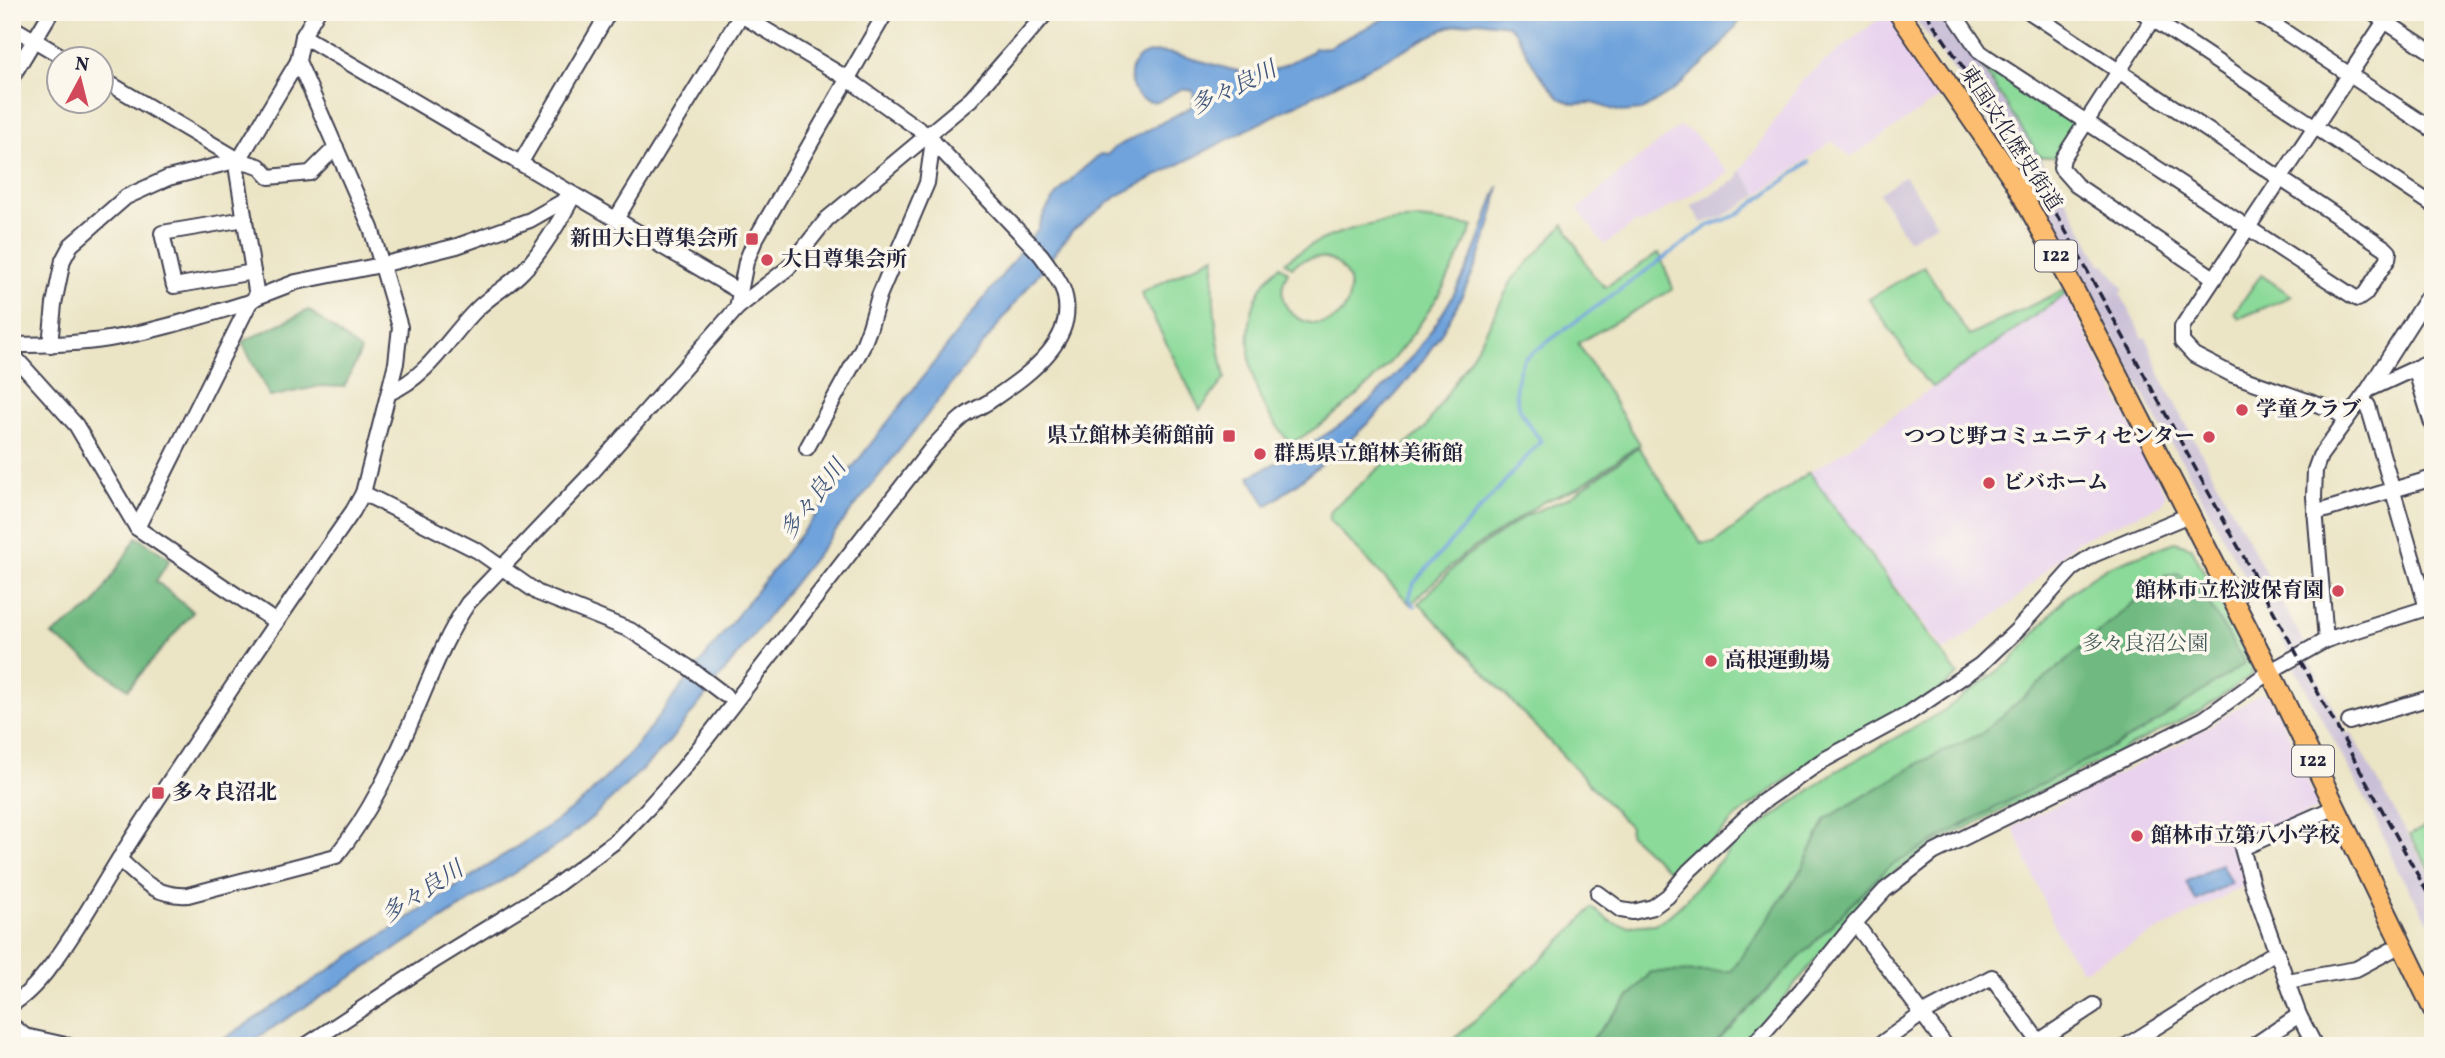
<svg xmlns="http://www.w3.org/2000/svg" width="2445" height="1058" font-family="Vollkorn,'Noto Serif JP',serif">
<rect width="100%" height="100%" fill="#fbf7ec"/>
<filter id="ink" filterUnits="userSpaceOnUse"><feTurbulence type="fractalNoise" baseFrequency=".0143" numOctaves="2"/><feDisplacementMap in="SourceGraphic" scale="14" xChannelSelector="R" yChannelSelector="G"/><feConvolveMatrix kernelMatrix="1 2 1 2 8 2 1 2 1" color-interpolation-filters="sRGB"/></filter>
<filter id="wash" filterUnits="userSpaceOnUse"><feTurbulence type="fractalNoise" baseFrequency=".00686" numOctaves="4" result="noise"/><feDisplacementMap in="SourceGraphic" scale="28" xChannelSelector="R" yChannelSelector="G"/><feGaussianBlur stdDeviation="1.57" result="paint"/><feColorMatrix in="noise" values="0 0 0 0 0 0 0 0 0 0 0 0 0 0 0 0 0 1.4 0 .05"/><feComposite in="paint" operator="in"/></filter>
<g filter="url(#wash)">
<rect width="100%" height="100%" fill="#ebe4c5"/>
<g fill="#e8d2ee">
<path d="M1881,17H1890L1945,94L1851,157L1832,141L1758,195L1741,170L1804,78Z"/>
<path d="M1680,126L1694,134L1729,173L1643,222L1635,223L1604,245L1578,209L1620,173Z"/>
<path d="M2066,294L2165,494L2162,504L2077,541L2008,606L1944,651L1809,472L1838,455L2045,307Z"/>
<path d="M2261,693L2270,695L2303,765L2301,767L2317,802L2321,801L2322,804L2318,809L2237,845L2245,885L2085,969L2080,968L2059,937L2013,827L2185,741Z"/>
</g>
<g fill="#c9bfd7">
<path d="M1910,12H1944L2040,157L2043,164L2037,169L2043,178L2053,175L2101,265L2105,264L2124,290L2120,293L2143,338L2146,337L2164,383L2305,645L2291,656L2236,561L2184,464L2163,431L2118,346L2029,186L2036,183L2030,173L2024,176L1958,76Z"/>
<path d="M1741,170L1758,195L1722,217L1702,223L1691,206L1736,180Z"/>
<path d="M1905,176L1937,224L1908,240L1879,193Z"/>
<path d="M2309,659L2347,735L2350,731L2433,880V929L2397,869L2373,813L2294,667Z"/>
</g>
<g fill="#8bda99" stroke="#567e6a" stroke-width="2">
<path d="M1979,57L2075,119L2077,127L2058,157H2040L1977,59Z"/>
<path d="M1419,219L1473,226C1435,317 1378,394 1290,444C1280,429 1267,415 1260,398C1243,356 1242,297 1280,266L1288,272C1261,321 1339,346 1349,297C1351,288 1349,278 1344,271C1331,253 1307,254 1292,267L1285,262C1323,232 1371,221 1419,219Z"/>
<path d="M1564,224L1593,275L1605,287L1659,253L1673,289L1578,343L1640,444L1579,487L1543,502L1462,556L1422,593L1411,605L1329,520L1331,510L1425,428L1481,341L1512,280Z"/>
<path d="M1215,256C1211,298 1216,336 1225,378L1200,410L1141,293Z"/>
<path d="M1924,266L1969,336L2063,290L2066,294L1933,387L1924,379L1869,299Z"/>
<path d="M2261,275L2292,296L2240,318L2234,313Z"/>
<path d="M1639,447L1701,543H1714L1809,472L1958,675L1938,691L1818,756L1736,817L1677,878L1629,834L1630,827L1419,603L1462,559L1527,515L1570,497Z"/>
<path d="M2175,542L2191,547L2253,666L2252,675L2202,710L1938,842L1894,872L1865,899L1766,1020L1737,1046H1447L1570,932L1592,908L1613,923L1628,926L1655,924L1666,918L1679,907L1732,847L1833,773L1943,711L2010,662L2065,598L2087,580L2106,568Z"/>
<path d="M2433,822V875L2410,835Z"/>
</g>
<g fill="#70ba81" stroke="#496e5e" stroke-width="2">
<path d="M309,310L361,351L344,387L320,386L270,397L242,342Z"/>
<path d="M137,537L170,559L156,581L193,612L128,689L52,635L94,605Z"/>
<path d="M2178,573L2201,591L2245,663L2143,731L1961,826L1886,869L1713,1046H1586L1651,972L1731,971L1800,872L1826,819L1921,762L1981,734L2165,575Z"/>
</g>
<g fill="#6fa3db" stroke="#48628b" stroke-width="2">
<path d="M1397,12H1747L1715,53L1673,91L1642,110L1621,112L1592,103L1574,104L1559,98L1537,71L1515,32L1508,25L1477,21L1448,27L1119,195L1073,230L665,747L594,816L561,843L244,1046H213L550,825L584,800L631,752L1038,229C1047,198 1076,174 1101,154L1107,155L1114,148L1193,106L1194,92C1175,78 1165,114 1141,98C1133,93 1130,83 1131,74C1132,62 1140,55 1151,53C1177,48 1225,73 1256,73C1275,73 1295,59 1311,52L1314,48L1329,47Z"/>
<path d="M1499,186C1486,264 1442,344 1389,402C1352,441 1310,474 1267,506L1249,477C1279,461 1310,446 1337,427C1398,384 1446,319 1475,251C1484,230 1489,207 1499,186Z"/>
<path d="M2221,864L2231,883L2196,901L2186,882Z"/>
</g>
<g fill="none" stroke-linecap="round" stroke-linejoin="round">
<g stroke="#6fa3db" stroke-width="3.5">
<path d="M71,55L79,60"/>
<path d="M1415,606L1409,599L1414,583L1541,441C1519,411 1506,395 1524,359L1708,226L1738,215L1809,162"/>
</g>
</g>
</g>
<g filter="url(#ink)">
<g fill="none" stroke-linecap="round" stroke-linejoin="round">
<g stroke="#403f50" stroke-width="18">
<g id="minor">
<path d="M1953,12L1980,52L1990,59L2354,297L2358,299L2365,294L2388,259L2389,252L2385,248L2030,12"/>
<path d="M2142,12L2433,205"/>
<path d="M2157,12L2063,158L2061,168L2076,185L2214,278"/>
<path d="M2255,12L2433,130"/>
<path d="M2371,12L2433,53"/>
<path d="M12,27L68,60"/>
<path d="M303,36L740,292"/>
<path d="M12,77L51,12"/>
<path d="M102,79L239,160L259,166L269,177L310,173L336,147"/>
<path d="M521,162L609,12"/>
<path d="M245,219L162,233L174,286L253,272"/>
<path d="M616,219L741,15"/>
<path d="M257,297L296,282L381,265L457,246L530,220L574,195"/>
<path d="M737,308L788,268L827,219L971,99L1047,12"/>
<path d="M12,345C44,345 77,344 109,339C157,331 203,316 250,302L257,297L237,171L239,160L298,61"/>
<path d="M50,345L54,304L63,260L71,245L126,197L168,178L239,160"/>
<path d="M12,354L76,425L137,528L276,622"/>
<path d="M2415,368L2433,427"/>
<path d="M2368,390L2433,288"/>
<path d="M389,393C430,375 447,339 477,309C491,295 509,286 523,271C540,254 562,218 573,196"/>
<path d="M2362,398L2368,406L2427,608"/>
<path d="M2347,419L2333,410L2233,375L2194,355L2182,342V327L2391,12"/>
<path d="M807,448L862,348L870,327L879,296L927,183L933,140"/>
<path d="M363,493L478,551L538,593L630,630L688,667L725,695"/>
<path d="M2315,513L2433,478"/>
<path d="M137,528L250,302"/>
<path d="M2326,640L2314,497L2315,470L2320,456L2368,390L2433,360"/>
<path d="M2349,722L2433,697"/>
<path d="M119,859C142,880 155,897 188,895L336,856C370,814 393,764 414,715C431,676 444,639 468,603L587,478L737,308L746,262L755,240L886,12"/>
<path d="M1598,893L1621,910L1633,912L1653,907L1668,896L1689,871L1761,803L1822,761L1905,716L1980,665L2017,630L2072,569L2093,555L2189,515"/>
<path d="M1855,923L1946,1046"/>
<path d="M2287,981L2356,969L2401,945"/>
<path d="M12,1004C50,983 94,898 119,859C194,742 273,626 353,511L363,493L396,363L400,327L371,228L298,61L303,36L317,12"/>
<path d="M12,1025L25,1036L70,1046"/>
<path d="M2039,1041L2094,1005"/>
<path d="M305,1046L437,959L554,887L617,840L647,809L682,770L931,449C941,439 951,427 962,418C970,411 981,407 990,401C1026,376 1083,339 1062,287C1057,276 1048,265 1041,255L927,135L848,79L736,12"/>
<path d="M1752,1046L1802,989L1855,923L1885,890L1933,853L2204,719L2269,672L2326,640L2433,606"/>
<path d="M1878,1046L1922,1014L1992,977L2042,1046"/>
<path d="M2126,1046L2277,951"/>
<path d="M2253,1046L2299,1015"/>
<path d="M2315,1046L2299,1015L2252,884L2242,848L2336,807"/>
</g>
</g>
<g stroke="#403f50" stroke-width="23">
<path id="highway" d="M1898,12L2014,180L2073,288L2275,682L2433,1009"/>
</g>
<use href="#minor" stroke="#fff" stroke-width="14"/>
<use href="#highway" stroke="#fcbd6f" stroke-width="19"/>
<path stroke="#22223b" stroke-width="3.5" stroke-dasharray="10 5" stroke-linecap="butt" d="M1925,12L2005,128L2059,219L2433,903"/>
</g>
</g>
<g fill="#d1495b" stroke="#fbf7ec" stroke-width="2.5">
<rect x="745" y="232" width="14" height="14" rx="3.5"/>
<circle cx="767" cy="260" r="7"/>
<circle cx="2242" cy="410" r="7"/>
<rect x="1222" y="429" width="14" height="14" rx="3.5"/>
<circle cx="2209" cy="437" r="7"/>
<circle cx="1260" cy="454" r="7"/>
<circle cx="1989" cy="483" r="7"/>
<circle cx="2338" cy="591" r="7"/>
<circle cx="1711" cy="661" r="7"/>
<rect x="151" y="786" width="14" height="14" rx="3.5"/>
<circle cx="2137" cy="836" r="7"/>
</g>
<g text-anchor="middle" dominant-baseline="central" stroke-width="7" stroke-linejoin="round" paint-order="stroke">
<g fill="#fbf7ec" stroke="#636270" stroke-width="2">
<rect x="2035" y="240.5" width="42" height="31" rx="5"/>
<rect x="2292" y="745.5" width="42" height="31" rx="5"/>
</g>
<g font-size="19" font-weight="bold" fill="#22223b">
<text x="2056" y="256">122</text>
<text x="2313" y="761">122</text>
</g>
<g font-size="21" fill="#22223b" stroke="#fbf7ec">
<text transform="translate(2010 139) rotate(57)">東国文化歴史街道</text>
</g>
<g font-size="21" font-weight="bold" fill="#22223b" stroke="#fbf7ec" text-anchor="start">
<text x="738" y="239" text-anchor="end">新田大日尊集会所</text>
<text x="781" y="260">大日尊集会所</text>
<text x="2256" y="410">学童クラブ</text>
<text x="1215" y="436" text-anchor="end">県立館林美術館前</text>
<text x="2195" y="437" text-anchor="end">つつじ野コミュニティセンター</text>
<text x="1274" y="454">群馬県立館林美術館</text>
<text x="2003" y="483">ビバホーム</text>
<text x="2324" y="591" text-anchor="end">館林市立松波保育園</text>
<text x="1725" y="661">高根運動場</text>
<text x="172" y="793">多々良沼北</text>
<text x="2151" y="836">館林市立第八小学校</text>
</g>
<g font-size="21" fill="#425957" stroke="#fbf7ec">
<text x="2145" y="644">多々良沼公園</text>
</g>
<g font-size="23" font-style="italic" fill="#41567b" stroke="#fbf7ec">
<text transform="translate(1234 89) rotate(-26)">多々良川</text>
<text transform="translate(814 500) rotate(-53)">多々良川</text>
<text transform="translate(423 893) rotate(-33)">多々良川</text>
</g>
</g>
<rect width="2445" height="1058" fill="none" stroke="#fbf7ec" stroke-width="42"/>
<g transform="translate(80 80) rotate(7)"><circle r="33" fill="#fbf7ec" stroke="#a4a2a5" stroke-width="2"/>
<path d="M0-5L12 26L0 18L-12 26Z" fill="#d1495b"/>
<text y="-10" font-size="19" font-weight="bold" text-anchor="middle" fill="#22223b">N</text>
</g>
</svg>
